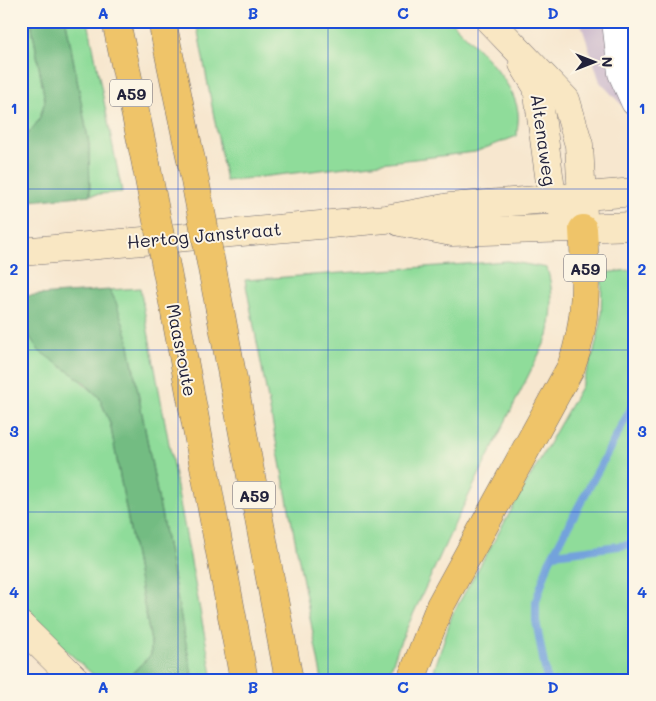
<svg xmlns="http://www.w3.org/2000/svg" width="656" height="701" font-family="Mali,sans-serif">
<rect width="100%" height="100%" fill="#fcf5e5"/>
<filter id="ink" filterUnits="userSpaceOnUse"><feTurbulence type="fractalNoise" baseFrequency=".02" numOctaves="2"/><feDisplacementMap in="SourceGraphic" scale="10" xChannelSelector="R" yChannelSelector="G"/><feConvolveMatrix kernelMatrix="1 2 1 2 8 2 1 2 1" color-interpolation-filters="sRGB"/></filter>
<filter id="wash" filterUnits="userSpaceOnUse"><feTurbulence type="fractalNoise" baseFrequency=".0096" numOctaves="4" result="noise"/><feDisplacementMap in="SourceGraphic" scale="20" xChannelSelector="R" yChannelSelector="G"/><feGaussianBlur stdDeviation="1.12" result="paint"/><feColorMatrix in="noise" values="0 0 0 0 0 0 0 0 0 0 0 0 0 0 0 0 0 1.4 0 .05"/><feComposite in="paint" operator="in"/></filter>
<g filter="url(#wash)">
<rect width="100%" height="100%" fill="#f7e7cf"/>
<path fill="#cfbdce" d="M580,21H635V119L600,82Z"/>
<g fill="#8fdc9a" stroke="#587f6a">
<path d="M21,21H31L45,101L39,120L21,143Z"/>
<path d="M66,21H88L122,192L90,195L89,144Z"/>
<path d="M196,21H451C473,44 514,80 518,112C519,120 517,129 517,136L475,152L226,181Z"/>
<path d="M507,261L547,268C554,292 553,311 548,336L457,519L399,645L387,680H322L245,280Z"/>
<path d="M630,270L635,278V680H431L452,615L581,387L594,351L601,323L602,273Z"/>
<path d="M140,288L213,680H193L127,335L110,290Z"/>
<path d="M21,296L28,334L99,397L110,423L151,642V655L125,680H99L48,634L21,599Z"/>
</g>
<g fill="#73bc82" stroke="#4a6f5e">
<path d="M31,21H66L89,144L90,195L21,202V143L39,120L45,101Z"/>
<path d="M110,290L116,302L127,335L193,680H125L151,655V642L110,423L99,397L84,382L39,351L28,334L23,296Z"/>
</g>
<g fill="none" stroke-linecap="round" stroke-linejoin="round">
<g stroke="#73a2dc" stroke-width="8">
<path d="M554,554L635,544"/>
<path d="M547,680L536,621V601L549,562L635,401"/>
</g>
</g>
</g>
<g filter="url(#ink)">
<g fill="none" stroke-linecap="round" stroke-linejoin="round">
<g stroke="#6d676f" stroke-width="29">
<path id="street" d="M616,21L622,73L635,102"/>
</g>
<g stroke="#6d676f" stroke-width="29">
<g id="secondary">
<path d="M490,21L566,100L579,145L583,215"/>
<path d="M523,64L537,87L552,197L565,211"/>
<path d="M400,222L452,232L635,226"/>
<path d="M21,252L386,219L450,207L635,192"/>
<path d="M21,626L76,680"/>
</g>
</g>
<g stroke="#6d676f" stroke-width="29">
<g id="highway">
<path d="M116,21L146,164"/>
<path d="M162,21L191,160"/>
<path d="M220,310L289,680"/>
<path d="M176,318L244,680"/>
<path d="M411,680L440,606L571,367C588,322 586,277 583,229"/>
</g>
</g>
<use href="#street" stroke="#fff" stroke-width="28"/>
<use href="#secondary" stroke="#f9e7c3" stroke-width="28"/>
<use href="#highway" stroke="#efc469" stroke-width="28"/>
<g stroke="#6d676f" stroke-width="29" stroke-linecap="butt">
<g id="highway-bridge">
<path d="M191,160L220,310"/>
<path d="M146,164L176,318"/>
</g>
</g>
<use href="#highway-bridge" stroke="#efc469" stroke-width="28"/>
</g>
</g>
<path fill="none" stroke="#1d4ed8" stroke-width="1" stroke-opacity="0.55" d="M178,21V680M328,21V680M478,21V680M21,189H635M21,350H635M21,512H635"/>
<g text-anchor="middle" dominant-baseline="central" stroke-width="4" stroke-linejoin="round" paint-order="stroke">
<g fill="#fcf5e5" stroke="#63616e" stroke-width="1">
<rect x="110" y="79.5" width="42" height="27" rx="4"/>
<rect x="564" y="254.5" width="42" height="27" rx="4"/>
<rect x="233" y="481.5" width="42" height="27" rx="4"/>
</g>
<g font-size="16" font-weight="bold" fill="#22223b">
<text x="131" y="93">A59</text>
<text x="585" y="268">A59</text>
<text x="254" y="495">A59</text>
</g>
<g font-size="18" fill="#22223b" stroke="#fcf5e5">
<text transform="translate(544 140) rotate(82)">Altenaweg</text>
<text transform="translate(204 235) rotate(-5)">Hertog Janstraat</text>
<text transform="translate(182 350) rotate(79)">Maasroute</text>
</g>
</g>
<rect width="656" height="701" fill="none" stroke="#fcf5e5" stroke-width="55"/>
<g transform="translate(594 62) rotate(90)" stroke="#fcf5e5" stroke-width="4" paint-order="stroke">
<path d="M0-4L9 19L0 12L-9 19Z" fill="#22223b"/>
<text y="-8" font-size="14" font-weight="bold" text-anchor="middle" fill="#22223b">N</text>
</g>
<rect x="28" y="28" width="600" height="646" fill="none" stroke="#1d4ed8" stroke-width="2"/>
<g font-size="16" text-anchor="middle" font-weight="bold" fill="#1d4ed8">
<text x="103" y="19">A</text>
<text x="253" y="19">B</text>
<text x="403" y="19">C</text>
<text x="553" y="19">D</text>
<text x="14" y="114">1</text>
<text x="642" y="114">1</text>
<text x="14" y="275">2</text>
<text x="642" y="275">2</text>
<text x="14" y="437">3</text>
<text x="642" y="437">3</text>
<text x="14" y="598">4</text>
<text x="642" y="598">4</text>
<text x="103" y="693">A</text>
<text x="253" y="693">B</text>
<text x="403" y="693">C</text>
<text x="553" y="693">D</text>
</g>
</svg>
